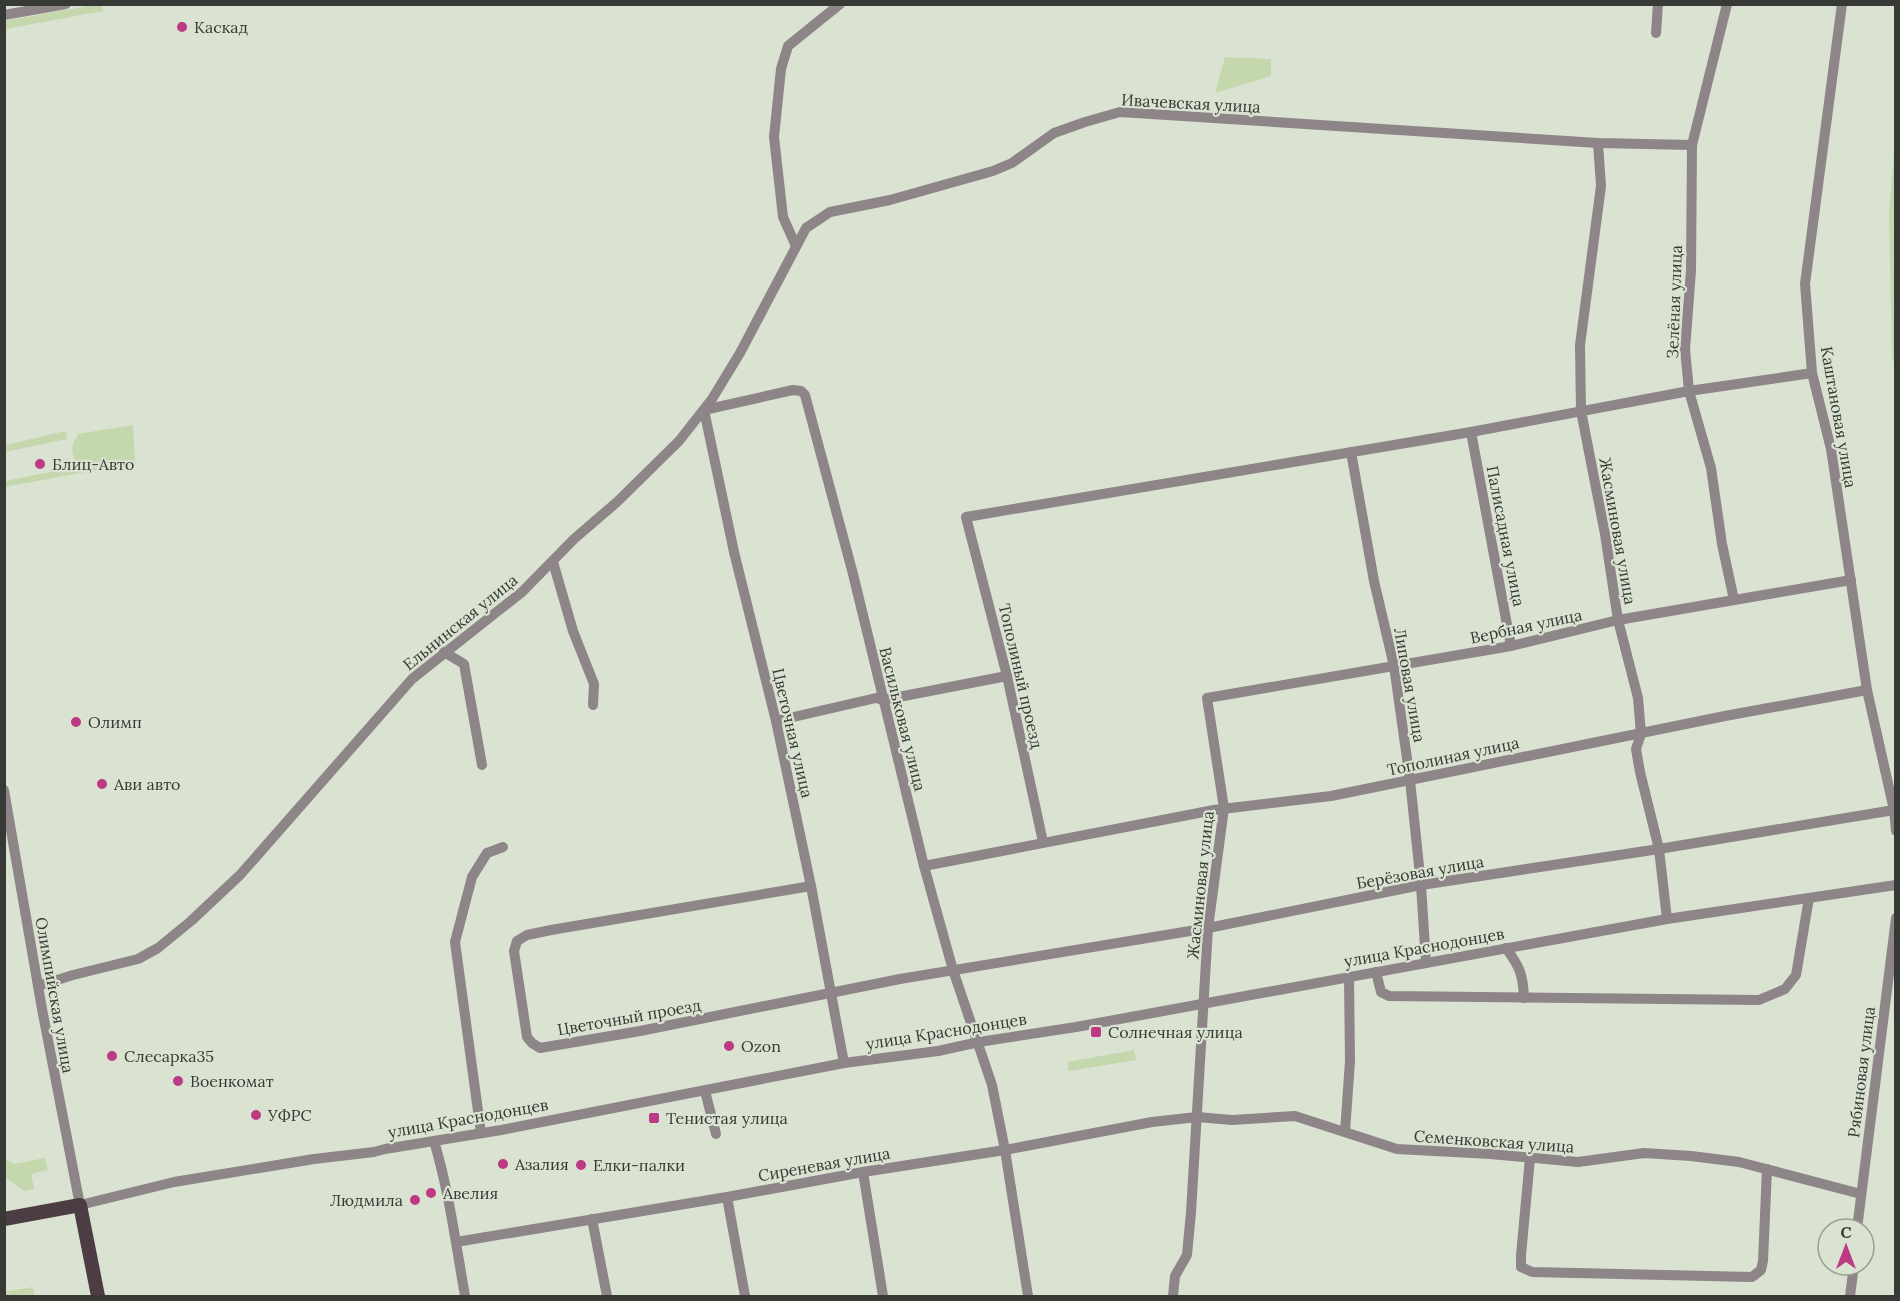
<svg xmlns="http://www.w3.org/2000/svg" width="1900" height="1301" font-family="Lora,serif">
<rect width="100%" height="100%" fill="#dae2d1"/>
<g fill="#c4d7ad">
<path d="M93,5H102L103,11L5,29V21Z"/>
<path d="M1225,57L1271,59V76L1215,93Z"/>
<path d="M1895,142L1896,365H1895L1892,358L1889,212Z"/>
<path d="M133,425L135,463L5,487V481L75,467L72,447L78,434Z"/>
<path d="M66,431L67,439L5,452V445Z"/>
<path d="M1134,1050L1136,1060L1069,1071L1067,1062Z"/>
<path d="M45,1158L48,1170L31,1174L34,1189L24,1191L7,1178H5V1159L15,1164Z"/>
<path d="M33,1287L35,1296H5V1292Z"/>
</g>
<g fill="none" stroke-linecap="round" stroke-linejoin="round">
<g stroke="#8d8588" stroke-width="10">
<path d="M1727,4L1692,145L1691,271L1685,349L1689,391L1711,468L1722,544L1734,600"/>
<path d="M1842,4L1805,284L1812,373L1831,449L1867,690L1894,810L1896,831"/>
<path d="M4,15L66,4"/>
<path d="M1656,33L1658,4"/>
<path d="M1598,143L1601,186L1580,345L1581,411L1605,534L1618,620L1638,698L1641,734L1636,749L1640,772L1659,849L1667,919"/>
<path d="M796,246L783,217L774,137L781,69L788,46L840,4"/>
<path d="M1471,432L1511,646"/>
<path d="M1351,452L1374,581L1394,666L1410,780L1421,885L1426,963"/>
<path d="M553,562L573,631L594,684L593,705"/>
<path d="M444,652L464,664L482,765"/>
<path d="M776,721L876,698L883,700L1007,676"/>
<path d="M4,790L42,1009L80,1205L174,1182L314,1159L374,1152L385,1149L501,1130L844,1063L938,1051L979,1042L1076,1027L1667,919L1896,885"/>
<path d="M1043,842L1007,676L966,517L1471,432L1689,391L1812,373"/>
<path d="M924,866L1214,810L1331,796L1725,716L1867,690"/>
<path d="M811,886L551,930L527,935L517,941L514,951L527,1037L532,1043L540,1048L640,1031L900,979L1208,928L1421,885L1659,849L1894,810"/>
<path d="M1506,948C1520,967 1523,975 1524,998"/>
<path d="M1376,972L1381,992L1389,996L1759,1000L1785,989L1796,975L1809,898"/>
<path d="M38,986L73,975L138,959L158,948L191,921L240,875L412,679L522,592L574,539L617,502L679,441L712,399L740,353L806,228L830,212L890,200L993,171L1012,163L1054,133L1085,122L1120,112L1598,143L1692,145"/>
<path d="M844,1063L811,886L776,721L734,552L704,410L793,390L801,391L805,395L853,574L924,866L953,970L992,1085L1005,1150L1028,1296"/>
<path d="M705,1091L716,1134"/>
<path d="M1345,1132L1350,1061L1349,977"/>
<path d="M481,1133L455,942L472,877L487,853L503,847"/>
<path d="M434,1141C449,1191 456,1245 465,1296"/>
<path d="M1530,1158L1521,1255V1267L1532,1272L1752,1277L1761,1270L1763,1261L1767,1169"/>
<path d="M863,1172L883,1296"/>
<path d="M727,1197L745,1296"/>
<path d="M592,1219L607,1296"/>
<path d="M1857,1229L1896,918"/>
<path d="M456,1242L727,1197L863,1172L1005,1150L1152,1122L1197,1117L1232,1120L1295,1116L1397,1149L1490,1154L1578,1162L1644,1153L1691,1156L1739,1162L1861,1194"/>
<path d="M1173,1296L1175,1276L1187,1255L1191,1212L1208,928L1224,808L1207,698L1511,646L1618,620L1851,580"/>
<path d="M1850,1296L1854,1265"/>
</g>
<path stroke="#4b3d43" stroke-width="14" d="M4,1219L80,1205L98,1296"/>
</g>
<g fill="#bc3a83" stroke="#dae2d1" stroke-width="2">
<circle cx="182" cy="27" r="6"/>
<circle cx="40" cy="464" r="6"/>
<circle cx="76" cy="722" r="6"/>
<circle cx="102" cy="784" r="6"/>
<rect x="1090" y="1026" width="12" height="12" rx="3"/>
<circle cx="729" cy="1046" r="6"/>
<circle cx="112" cy="1056" r="6"/>
<circle cx="178" cy="1081" r="6"/>
<circle cx="256" cy="1115" r="6"/>
<rect x="648" y="1112" width="12" height="12" rx="3"/>
<circle cx="503" cy="1164" r="6"/>
<circle cx="581" cy="1165" r="6"/>
<circle cx="431" cy="1193" r="6"/>
<circle cx="415" cy="1200" r="6"/>
</g>
<g text-anchor="middle" dominant-baseline="central" stroke-width="4.5" stroke-linejoin="round" paint-order="stroke">
<g font-size="16" fill="#373a34" stroke="#dae2d1" text-anchor="start">
<text x="194" y="27">Каскад</text>
<text x="52" y="464">Блиц-Авто</text>
<text x="88" y="722">Олимп</text>
<text x="114" y="784">Ави авто</text>
<text x="1108" y="1032">Солнечная улица</text>
<text x="741" y="1046">Ozon</text>
<text x="124" y="1056">Слесарка35</text>
<text x="190" y="1081">Военкомат</text>
<text x="268" y="1115">УФРС</text>
<text x="666" y="1118">Тенистая улица</text>
<text x="515" y="1164">Азалия</text>
<text x="593" y="1165">Елки-палки</text>
<text x="443" y="1193">Авелия</text>
<text x="403" y="1200" text-anchor="end">Людмила</text>
</g>
<g font-size="16" fill="#373a34" stroke="#dae2d1">
<text transform="translate(1191 103) rotate(3)">Ивачевская улица</text>
<text transform="translate(1674 302) rotate(-88)">Зелёная улица</text>
<text transform="translate(1839 417) rotate(80)">Каштановая улица</text>
<text transform="translate(1618 531) rotate(80)">Жасминовая улица</text>
<text transform="translate(1506 536) rotate(79)">Палисадная улица</text>
<text transform="translate(460 622) rotate(-39)">Ельнинская улица</text>
<text transform="translate(1526 626) rotate(-12)">Вербная улица</text>
<text transform="translate(1021 676) rotate(77)">Тополиный проезд</text>
<text transform="translate(1410 685) rotate(80)">Липовая улица</text>
<text transform="translate(903 719) rotate(76)">Васильковая улица</text>
<text transform="translate(793 733) rotate(77)">Цветочная улица</text>
<text transform="translate(1453 756) rotate(-12)">Тополиная улица</text>
<text transform="translate(1420 872) rotate(-10)">Берёзовая улица</text>
<text transform="translate(1200 885) rotate(-84)">Жасминовая улица</text>
<text transform="translate(1424 947) rotate(-10)">улица Краснодонцев</text>
<text transform="translate(55 995) rotate(80)">Олимпийская улица</text>
<text transform="translate(629 1017) rotate(-10)">Цветочный проезд</text>
<text transform="translate(946 1031) rotate(-9)">улица Краснодонцев</text>
<text transform="translate(1861 1072) rotate(-83)">Рябиновая улица</text>
<text transform="translate(468 1118) rotate(-10)">улица Краснодонцев</text>
<text transform="translate(1494 1141) rotate(4)">Семенковская улица</text>
<text transform="translate(824 1164) rotate(-10)">Сиреневая улица</text>
</g>
</g>
<rect width="1900" height="1301" fill="none" stroke="#373a34" stroke-width="12"/>
<g transform="translate(1846 1247)"><circle r="28" fill="#dae2d1" stroke="#999f92" stroke-width="1.5"/>
<path d="M0-4.5L10 22L0 15L-10 22Z" fill="#bc3a83"/>
<text y="-9" font-size="16" font-weight="bold" text-anchor="middle" fill="#373a34">С</text>
</g>
</svg>
